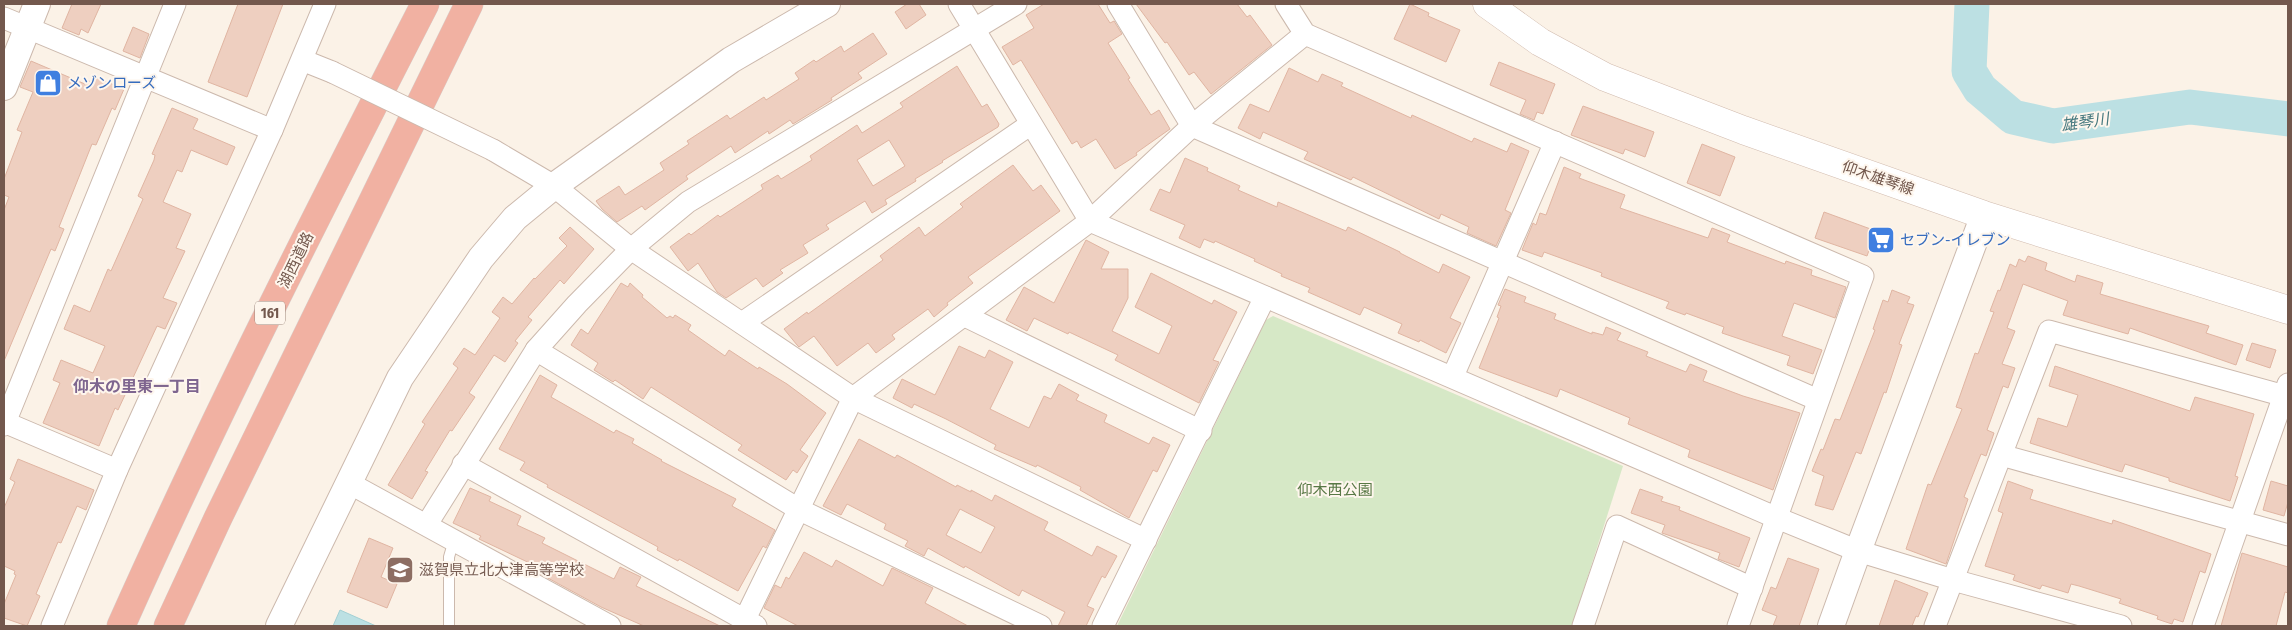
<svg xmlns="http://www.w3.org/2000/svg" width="2292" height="630" font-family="'Fira Sans Condensed','Noto Sans JP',sans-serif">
<rect width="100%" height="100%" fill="#fbf2e7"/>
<path fill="#d6e8c6" d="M1273,316L1623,466L1572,626H1117L1266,320Z"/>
<path fill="#bce0e3" stroke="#a3d0d4" d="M340,610L376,626H333Z"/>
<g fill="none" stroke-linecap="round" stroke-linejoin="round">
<path stroke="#bce0e3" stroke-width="35" d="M1972,4L1969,71L1980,89L2013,117L2053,126L2190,107L2288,119"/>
</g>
<g fill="#eecfc0" stroke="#e0b5a2" fill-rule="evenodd">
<path d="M72,4H101L88,33L81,29L79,35L62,28Z"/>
<path d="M238,4H283L247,97L208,82Z"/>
<path d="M907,4H919L926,15L906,29L895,12Z"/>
<path d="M1044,4H1098L1110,23L1114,21L1122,34L1108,43L1130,78L1128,79L1151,115L1159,110L1170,129L1136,153L1137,155L1115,169L1096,139L1081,148L1077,141L1072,144L1021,60L1013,65L1002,47L1034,28L1026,15Z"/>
<path d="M1136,4H1237L1247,17L1250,15L1272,45L1211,94L1194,72L1189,75L1167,42L1165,43Z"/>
<path d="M1410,4L1429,13L1428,16L1460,30L1446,62L1394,39Z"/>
<path d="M133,27L149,34L140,58L123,51Z"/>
<path d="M873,33L887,54L858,73L862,78L831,98L832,100L793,124L790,120L769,134L768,131L735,153L731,146L686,176L688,179L645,210L642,206L617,222L602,209L596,201L619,186L625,195L664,170L660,163L689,144L687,141L727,115L730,119L764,97L766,100L799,79L795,73L814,60L816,62L841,46L844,52Z"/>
<path d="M31,61L85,84L87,80L91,82L93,76L124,89L115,110L112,108L96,145L92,144L59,227L64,229L55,251L51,249L4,361V210L9,197L4,195V179L22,132L17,130L33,92L20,87Z"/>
<path d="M1499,62L1555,84L1543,114L1537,112L1534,120L1520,114L1526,100L1490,85Z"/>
<path d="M957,66L982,107L987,104L999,124L998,127L942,161L943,162L915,179L916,181L885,200L887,204L872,213L865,201L826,225L829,229L803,245L808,253L780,270L783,273L763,287L756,278L726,298L717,292L698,263L688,271L670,247L689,233L691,235L718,215L720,217L763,189L761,185L778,175L781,179L812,160L810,156L857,125L862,133L903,107L900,103ZM889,140L905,166L873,186L857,160Z"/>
<path d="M1289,68L1318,82L1322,74L1343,83L1341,86L1411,118L1412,115L1472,142L1474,138L1507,152L1511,143L1529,151L1505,210L1511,213L1496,246L1467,233L1469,227L1441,214L1439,219L1353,177L1351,180L1304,159L1308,152L1263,132L1260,139L1238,128L1250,104L1269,112Z"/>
<path d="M1583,106L1654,132L1645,157L1625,149L1623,154L1571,135Z"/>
<path d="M172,108L198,119L193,129L235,147L227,165L191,150L182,172L177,170L163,202L191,214L176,248L185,251L163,298L177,303L165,329L157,326L118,410L115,408L99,446L43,423L60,383L53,380L61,360L93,373L105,346L64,329L74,305L90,312L108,269L111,271L143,199L138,196L154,160L155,155L152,154Z"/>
<path d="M1702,144L1735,157L1720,196L1687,183Z"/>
<path d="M1185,158L1208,168L1207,171L1240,186L1238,190L1277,207L1278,202L1346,231L1348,227L1400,252V253L1439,273L1443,264L1470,277L1450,318L1461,323L1446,353L1420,340L1419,342L1398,333L1402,324L1364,307L1360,315L1333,303L1308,292L1310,288L1281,276L1282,274L1254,261L1255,259L1215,241L1214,243L1204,239L1200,248L1179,238L1185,225L1150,210L1160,189L1170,193Z"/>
<path d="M1013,165L1033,191L1041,185L1060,211L968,277L973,283L947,303L948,305L934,317L928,309L892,335L895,339L876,353L868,343L837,366L814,336L799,347L797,345L784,329L807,312L808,314L883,260L880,256L919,227L925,236L963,207L960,204Z"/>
<path d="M1564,167L1581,174L1579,178L1625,195L1620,208L1708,238L1712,228L1730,235L1727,242L1785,264L1786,261L1812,270L1811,275L1846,287L1835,318L1794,303L1782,336L1822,350L1813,374L1787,365L1790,356L1722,333L1724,327L1686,313L1685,315L1666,308L1669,302L1601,276L1602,273L1544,252L1542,257L1522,250L1533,223L1536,225L1540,213L1546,215Z"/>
<path d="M1824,212L1876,231L1867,256L1815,238Z"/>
<path d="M570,227L594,249L564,284L560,280L528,317L532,320L515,341L518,343L505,362L494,355L469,393L475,397L452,431L450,430L425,471L428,472L412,499L388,485L425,424L422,422L458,368L453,364L464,348L475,355L500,318L492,312L503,297L512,304L534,278L535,279L567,246L559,238Z"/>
<path d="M1086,240L1109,252L1101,269H1128V298L1112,331L1159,354L1172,326L1135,307L1151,273L1212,304L1214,300L1237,312L1213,360L1219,362L1199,403L1115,360L1118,355L1069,332L1068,334L1034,318L1027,331L1006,320L1024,287L1054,303Z"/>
<path d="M2028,256L2047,263L2045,270L2075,282L2077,275L2103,283L2100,294L2209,326L2206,333L2243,345L2236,365L2130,328L2128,334L2063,315L2068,301L2023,284L2007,328L2015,331L2002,364L2015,368L2008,388L2003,386L1987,430L1994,433L1986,456L1981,454L1964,497L1968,499L1946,564L1906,549L1928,484L1931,485L1962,409L1956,407L1975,353L1978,354L1994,312L1990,311L1998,290L2000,291L2010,264L2016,267L2019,259L2025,262Z"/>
<path d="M621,283L628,287L630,283L643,295L642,297L667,318L670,316L673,318L675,315L691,325L688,330L725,356L729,350L758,369L759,367L787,384L826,413L800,450L808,456L797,473L793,470L786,480L738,450L742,445L651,387L643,399L615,380L613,382L594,370L598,363L571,345L581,329L588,334Z"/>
<path d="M1505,289L1526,297L1524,302L1556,314L1554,319L1592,334V332L1603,335L1606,327L1621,333L1617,340L1648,352L1646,356L1686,372L1690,364L1707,371L1703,381L1743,396L1800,413L1773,490L1688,457L1690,450L1628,424L1630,418L1601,406L1560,389L1557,397L1479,368L1499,318L1497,317L1501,306L1498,305Z"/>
<path d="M1892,290L1910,297L1907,303L1914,305L1899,344L1902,345L1886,393L1884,392L1861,454L1856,452L1833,510L1815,505L1824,476L1812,471L1821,449L1823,450L1835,419L1840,420L1875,330L1873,329L1883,300L1888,302Z"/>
<path d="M2252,343L2276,350L2270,368L2246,360Z"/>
<path d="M959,346L985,358L989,350L1013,362L990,409L1029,428L1044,396L1051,399L1059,384L1079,395L1076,400L1107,415L1104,422L1149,444L1153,437L1170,445L1157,472L1153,470L1129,518L1080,490L1081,487L1037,465L1036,467L994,449L996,445L946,419L914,404L912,408L893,398L902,379L935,395Z"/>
<path d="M2055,366L2190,411L2195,397L2254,414L2235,476L2238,477L2230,501L2169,481V478L2125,464L2122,472L2030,443L2038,418L2067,427L2078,395L2049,386Z"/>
<path d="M540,375L557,385L551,397L614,433L616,430L634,439L632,443L662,460L661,461L736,499L732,506L775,530L766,548L763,546L738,591L679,559L678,561L657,550L658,547L547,487L548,485L520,470L525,462L499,449Z"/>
<path d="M859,439L895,458L897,455L956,487L957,485L971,492V490L992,501L995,495L1026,511L1048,522L1044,530L1092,556L1097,546L1117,556L1105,578L1102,576L1087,606L1094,609L1086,626H1058L1065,612L1022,590L1019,596L965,566L964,568L928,548L924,556L905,546L908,541L884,529L886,524L847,504L841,515L823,506ZM960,509L995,527L981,553L946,535Z"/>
<path d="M18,459L94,490L86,510L77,506L61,543L58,542L36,594L40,596L27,626L4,618V604L16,575L14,574L15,571L4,566V508L15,482L10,479Z"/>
<path d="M2008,481L2033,490L2030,499L2112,524L2113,520L2211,554L2205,573L2200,571L2183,622L2174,619L2172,624L2157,619L2158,616L2119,603L2121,599L2079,586L2071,584L2068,593L2042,585L2040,589L2013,580L2015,575L1985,566L2003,513L1998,511Z"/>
<path d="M2271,481L2288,486V502L2284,516L2263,510Z"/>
<path d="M470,488L491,497L489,501L521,516L517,525L545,538L542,543L614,579L620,567L641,577L636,586L720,626H644L601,607L535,571L538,567L479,539L481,536L453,523Z"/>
<path d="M1640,489L1663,497L1661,501L1680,507L1679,510L1750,538L1739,567L1718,559L1720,553L1662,533L1665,525L1631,513Z"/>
<path d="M369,538L393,548L381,577L397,584L387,608L347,592Z"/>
<path d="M804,552L832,567L836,560L883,586L892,568L933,588L925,603L968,626H798L764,608L775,585L781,588L786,577L789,579Z"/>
<path d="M2242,553L2288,567V593L2285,592L2276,626H2221Z"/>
<path d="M1788,558L1819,569L1799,626H1773L1777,616L1762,610L1771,587L1776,589Z"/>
<path d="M1895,580L1928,593L1918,617L1916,616L1912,626H1879Z"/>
</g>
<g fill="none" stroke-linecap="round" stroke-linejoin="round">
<g stroke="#ccb9ad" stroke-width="12">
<path id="service" d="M449,626V557L454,540"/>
</g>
<g stroke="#ccb9ad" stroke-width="23">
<g id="minor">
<path d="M959,4L1090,221L1777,518L1858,551L1953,580L2121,626"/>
<path d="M1118,4L1192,126L1818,400"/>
<path d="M1286,4L1305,34L1863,276L1738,626"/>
<path d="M4,18L272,130"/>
<path d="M302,60L332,72"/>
<path d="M493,150L554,186L631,249L853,398L1146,540"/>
<path d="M965,316L1201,431"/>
<path d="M742,323L1031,124"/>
<path d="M536,350L800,510L1041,626"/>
<path d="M1453,376L1555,142"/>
<path d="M4,422L117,470"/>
<path d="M4,425L175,4"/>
<path d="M2001,455L2288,535"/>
<path d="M463,464L756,626"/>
<path d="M349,483L610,626"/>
<path d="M427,524L536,350L577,304L631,249L688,202L1016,4"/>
<path d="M744,621L853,398L1090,221L1192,126L1305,34"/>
<path d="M52,626L117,470L272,130L325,4"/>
<path d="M1103,626L1265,297"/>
<path d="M1583,626L1617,526L1752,588"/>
<path d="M1935,626L2049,331L2288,397"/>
<path d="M2203,626L2288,384"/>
</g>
</g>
<g stroke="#ccb9ad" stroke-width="28">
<g id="tertiary">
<path d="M4,87L37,4"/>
<path d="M279,626L400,378L481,258L515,218L554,186L731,60L827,4"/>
<path d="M1831,626L1858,551L1984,215"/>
</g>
</g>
<g stroke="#d1bbae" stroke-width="29">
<path id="secondary" d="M1487,4L1540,42L1605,77L1743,130L1984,215L2288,310"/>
</g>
<g stroke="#d8d0cd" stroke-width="29">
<g id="motorway">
<path d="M121,626C215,415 320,209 425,4"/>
<path d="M168,626L218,518L469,4"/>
</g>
</g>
<use href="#service" stroke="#fff" stroke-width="10"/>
<use href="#minor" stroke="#fff" stroke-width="21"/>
<use href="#tertiary" stroke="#fff" stroke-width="26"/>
<use href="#secondary" stroke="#fff" stroke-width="28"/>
<use href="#motorway" stroke="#f1b1a2" stroke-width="28"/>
<g stroke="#ccb9ad" stroke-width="23" stroke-linecap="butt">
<path id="minor-bridge" d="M332,72L493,150"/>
</g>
<use href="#minor-bridge" stroke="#fff" stroke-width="21"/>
</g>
<defs>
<g id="shop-square" transform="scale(1.4375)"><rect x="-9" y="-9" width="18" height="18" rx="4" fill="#3f7fe0" stroke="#fef6ed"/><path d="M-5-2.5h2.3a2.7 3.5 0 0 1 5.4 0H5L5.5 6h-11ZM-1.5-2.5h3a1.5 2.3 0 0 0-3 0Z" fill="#fff"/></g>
<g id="supermarket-square" transform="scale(1.4375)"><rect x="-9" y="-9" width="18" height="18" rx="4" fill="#3f7fe0" stroke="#fef6ed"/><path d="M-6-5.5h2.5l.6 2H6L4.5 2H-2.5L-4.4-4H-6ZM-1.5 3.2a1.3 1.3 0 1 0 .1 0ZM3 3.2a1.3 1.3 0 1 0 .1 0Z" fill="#fff"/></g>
<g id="school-square" transform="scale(1.4375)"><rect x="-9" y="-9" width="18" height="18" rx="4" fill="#8d6e63" stroke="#fef6ed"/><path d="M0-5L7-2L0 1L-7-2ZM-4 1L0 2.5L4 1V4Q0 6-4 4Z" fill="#fff"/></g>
</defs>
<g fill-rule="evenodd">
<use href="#shop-square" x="48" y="83"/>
<use href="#supermarket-square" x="1881" y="240"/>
<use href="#school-square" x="400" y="570"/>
</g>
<g text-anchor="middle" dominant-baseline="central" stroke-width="4" stroke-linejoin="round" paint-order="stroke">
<rect fill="#fef6ed" stroke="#9d877d" stroke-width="1" x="255" y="301.5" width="30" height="23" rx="4"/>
<g font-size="14" font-weight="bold" fill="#73584d">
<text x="270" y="313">161</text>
</g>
<g font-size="15" fill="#366cbe" stroke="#fef6ed" text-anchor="start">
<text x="67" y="83">メゾンローズ</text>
<text x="1900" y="240">セブン-イレブン</text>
</g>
<g font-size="15" fill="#73584d" stroke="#fef6ed">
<text transform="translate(1878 178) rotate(19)">仰木雄琴線</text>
<text transform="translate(296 260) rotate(-64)">湖西道路</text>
</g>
<g font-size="15" fill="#587845" stroke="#fef6ed">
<text x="1335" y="490">仰木西公園</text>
</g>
<g font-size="15" fill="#785e54" stroke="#fef6ed" text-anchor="start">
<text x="419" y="570">滋賀県立北大津高等学校</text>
</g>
<g font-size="16" font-style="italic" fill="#45787e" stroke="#fef6ed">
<text transform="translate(2085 122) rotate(-8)">雄琴川</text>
</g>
<g font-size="16" font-weight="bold" fill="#7e658f" stroke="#fef6ed">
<text x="137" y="386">仰木の里東一丁目</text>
</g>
</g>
<rect width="2292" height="630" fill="none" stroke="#73584d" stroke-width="10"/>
</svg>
